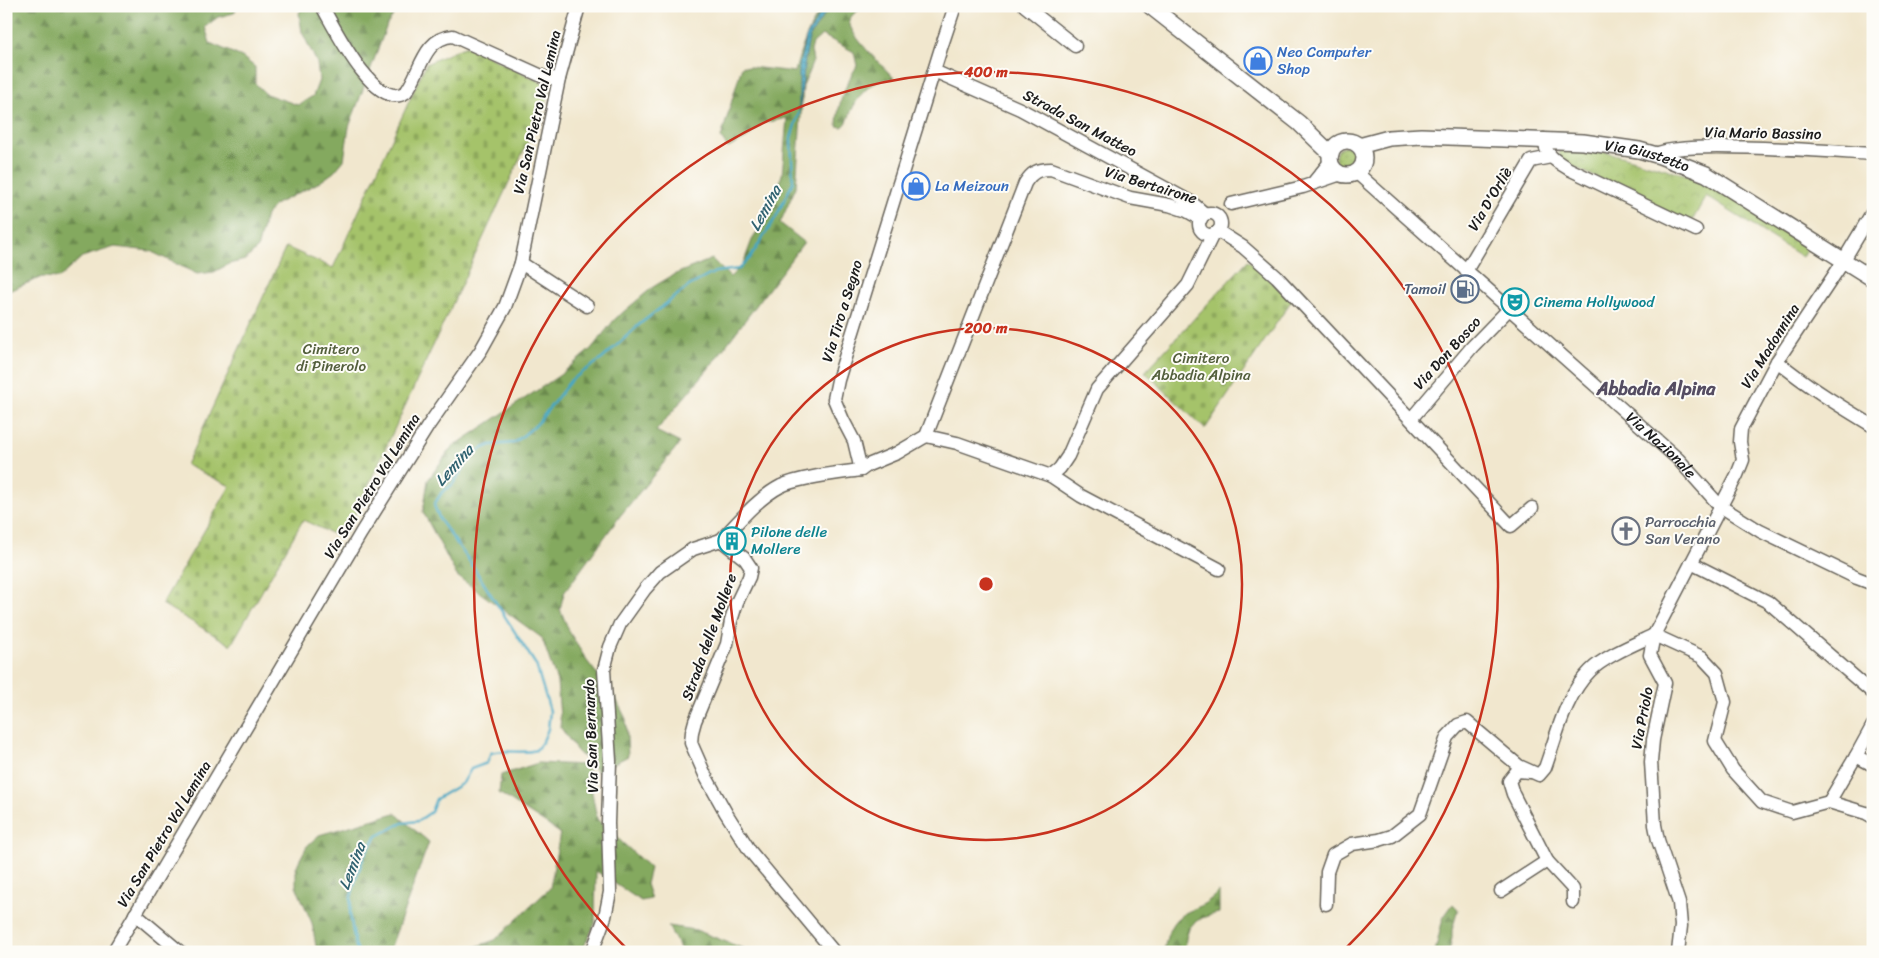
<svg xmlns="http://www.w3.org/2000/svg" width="1879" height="958" font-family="Sriracha,sans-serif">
<defs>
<pattern id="grass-dots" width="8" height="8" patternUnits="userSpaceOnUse" patternTransform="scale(1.25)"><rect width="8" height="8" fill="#a5c36b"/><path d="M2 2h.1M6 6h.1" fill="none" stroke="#8da75c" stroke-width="1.8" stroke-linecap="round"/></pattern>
<pattern id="forest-firs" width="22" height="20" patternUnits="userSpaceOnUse" patternTransform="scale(1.25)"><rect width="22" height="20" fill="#84a95f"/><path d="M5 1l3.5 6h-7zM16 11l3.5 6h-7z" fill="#6b894e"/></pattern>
<pattern id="cemetery-stones" width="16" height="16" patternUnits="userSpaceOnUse" patternTransform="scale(1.25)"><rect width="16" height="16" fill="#a5c36b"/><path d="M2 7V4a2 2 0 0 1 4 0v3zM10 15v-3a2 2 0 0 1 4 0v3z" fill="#8da75c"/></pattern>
<pattern id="park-crowns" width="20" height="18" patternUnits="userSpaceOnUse" patternTransform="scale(1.25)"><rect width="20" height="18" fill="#a5c36b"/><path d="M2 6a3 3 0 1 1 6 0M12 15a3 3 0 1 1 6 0" fill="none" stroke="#8da75c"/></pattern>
<pattern id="water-rules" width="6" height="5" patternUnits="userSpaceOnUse" patternTransform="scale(1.25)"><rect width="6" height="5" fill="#44a7c4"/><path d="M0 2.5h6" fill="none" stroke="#38879e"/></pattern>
</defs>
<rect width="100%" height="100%" fill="#fdfcf7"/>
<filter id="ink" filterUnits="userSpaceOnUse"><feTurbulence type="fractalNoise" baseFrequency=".02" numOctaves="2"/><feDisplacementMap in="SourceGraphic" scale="10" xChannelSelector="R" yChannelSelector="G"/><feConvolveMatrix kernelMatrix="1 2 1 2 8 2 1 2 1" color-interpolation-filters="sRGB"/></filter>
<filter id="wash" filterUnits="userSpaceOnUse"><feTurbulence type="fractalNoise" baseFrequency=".0096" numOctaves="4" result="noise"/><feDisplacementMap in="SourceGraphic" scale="20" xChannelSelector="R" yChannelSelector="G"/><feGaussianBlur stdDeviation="1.12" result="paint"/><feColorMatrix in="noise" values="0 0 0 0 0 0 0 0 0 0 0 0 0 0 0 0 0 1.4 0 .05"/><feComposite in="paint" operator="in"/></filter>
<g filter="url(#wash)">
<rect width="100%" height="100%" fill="#f1e7ce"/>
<circle fill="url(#grass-dots)" stroke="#607044" cx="1347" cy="158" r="12"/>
<g fill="url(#forest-firs)" stroke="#50623e">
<path d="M6,6H238L234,13L218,17L205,27L210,43L242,57L255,67V83L266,94L298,105L313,96L319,80L317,63L302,32L299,13L303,6H399L387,25L349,127L344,160L334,172L320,182L276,204L266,215L257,249L245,260L229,264L214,272L197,274L150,251L115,247L82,257L59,278L42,277L11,290L6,289Z"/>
<path d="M823,6H864C861,10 852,13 850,19C844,31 885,68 894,78C871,80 859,93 850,114C848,120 847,124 842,127L837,126C837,105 846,83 857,66L854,52L822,35L813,43L811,51L813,61L803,86L796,187L780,223L804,242L709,368L656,431L680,443L620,516L564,593L560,609L570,633L587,661L615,697L626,719L628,756L598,772L577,751L561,728L557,682L542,638L457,576L423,512L428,480L451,448L560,375L591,349L615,319L653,287L673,275L712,259L730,277L743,264L752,240L761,226L782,175L787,118L763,123L747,138L728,148L721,138L742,66L795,72C801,47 809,27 823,6Z"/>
<path d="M538,763L587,765L597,819L650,868L646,884L651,899L641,901L596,871L595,924L581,952H461L495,940L550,888L560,833L499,793L501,775Z"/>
<path d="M395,813L429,842L389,952H317L312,923L296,886V868L299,861L307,846L319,835Z"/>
<path d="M1219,891V913C1196,918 1183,925 1186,952H1164C1171,901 1194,920 1219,891Z"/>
<path d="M1453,904L1458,909L1452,930V938L1449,952H1435L1443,918Z"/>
<path d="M668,926L696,930L752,952H682Z"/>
</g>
<g fill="url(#cemetery-stones)" stroke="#607044">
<path d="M466,46L547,85L550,90L549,96L348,529L343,534L335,535L303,520L231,645L162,604L230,486L186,465L286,247L333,268L426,64Z"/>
<path d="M1248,260L1292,300L1205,429L1145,372Z"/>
</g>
<path fill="url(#park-crowns)" stroke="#607044" d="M1559,150L1606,152L1705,180L1809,246L1802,257L1706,196L1691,223L1560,160Z"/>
<path fill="url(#water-rules)" stroke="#306270" d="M826,6H830L809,38L805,60L799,114V65L806,37Z"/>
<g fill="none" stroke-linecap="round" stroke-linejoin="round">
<path stroke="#44a7c4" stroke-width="2.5" d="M358,952L355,944L350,914L351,897L357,875L365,854L377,836L402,823L418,821L431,812L436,799L463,783L471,769L487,763L491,753C506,748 521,755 536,750L543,741L548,729L550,711L536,665L470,562L440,520L434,505L442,492L452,485L472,456L479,450L491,445L514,443L537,424L571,380L602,359L641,323L689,286L715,272L739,269L750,258L776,217L793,182L791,138L799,112"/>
</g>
</g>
<g filter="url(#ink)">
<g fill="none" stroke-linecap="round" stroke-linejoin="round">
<g stroke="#67635a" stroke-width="15">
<g id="minor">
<path d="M322,6C334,27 376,113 406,92C421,72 423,38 453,36L544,77L559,79"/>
<path d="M1025,6L1075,46"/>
<path d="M934,71L1020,109L1191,202L1205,214"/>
<path d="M1544,139C1545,156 1556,161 1569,169L1696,230"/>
<path d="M1654,155C1673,139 1840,152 1873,154"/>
<path id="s1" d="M1357,173L1678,459L1720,506L1760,531L1857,578L1873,584"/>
<path d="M1313,183L1330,162"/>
<path d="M1231,204L1303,187L1341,174"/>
<circle cx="1210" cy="224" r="11"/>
<path d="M1218,231L1243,247L1277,277L1511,526L1532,508"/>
<path d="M521,263L587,306"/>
<path d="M1466,271L1531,161L1551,157"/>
<path d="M1777,361C1807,386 1840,406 1873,426"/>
<path d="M1411,419L1472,347L1509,309"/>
<path d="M926,436L957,443L1051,476L1060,468L1068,456L1097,389L1188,285L1213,234"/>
<path d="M861,470L868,465L897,453L926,436L1025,183C1032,172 1038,169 1051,169L1130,198L1169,205L1187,211L1201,219"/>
<path d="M1051,476L1081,496L1219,569"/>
<path d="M721,540C739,521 758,498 781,486C800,477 839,473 861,470L854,441L843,420L834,399L838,380L941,48L955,6"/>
<path d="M721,540L745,559L751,568L749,577L737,602L731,621L727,644L695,721L692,732L691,743L706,777L726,813L750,851L834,952"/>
<path d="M1691,563L1768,602L1873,693"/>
<path d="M1873,725L1856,756L1873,765"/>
<path d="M1829,802L1856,756"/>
<path d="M1547,861L1573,889V902"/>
<path d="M1501,891L1547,861L1513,794L1509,781L1517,771L1530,772"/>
<path d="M1326,904L1327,872L1333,855L1352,844L1379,840L1392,836L1420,814L1447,737L1458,725L1467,722L1519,766L1539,775L1545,768C1557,735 1565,696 1590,671C1605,656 1635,644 1654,635L1702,657L1717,673L1725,702L1715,741L1733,770L1762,802L1792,812L1829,802L1866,813L1873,817"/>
<path d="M135,914L180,952"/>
<path d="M113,952L361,533L428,426L481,350L505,307L521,263L559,79L579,6"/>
<path d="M592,952L605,917L610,892L608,823L610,761L604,670L610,647L620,624L645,589L660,572L693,549L721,540"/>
<path d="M1678,952L1681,926L1679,903L1658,840L1655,825L1651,762L1653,740L1665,683L1650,655L1654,635L1737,475L1743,460L1740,442L1741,429L1751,410L1777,361L1839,268L1873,211"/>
</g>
</g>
<g stroke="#67635a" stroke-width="18">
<g id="major">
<path d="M1150,6L1299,123L1331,154"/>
<circle cx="1347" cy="158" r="17"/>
<path id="s2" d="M1359,146L1389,138L1421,136L1583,142L1639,150L1660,156L1706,174L1873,279"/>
</g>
</g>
<use href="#minor" stroke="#fff" stroke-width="12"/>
<use href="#major" stroke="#fff" stroke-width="15"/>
</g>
</g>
<g fill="none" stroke="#c8321e" stroke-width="2.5">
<circle cx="986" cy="584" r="256"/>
<path d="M627 949A512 512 0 1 1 1345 949"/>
</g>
<defs>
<g id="shop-ring" transform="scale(1.4375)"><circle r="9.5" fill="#fdfcf7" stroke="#3f7fe0" stroke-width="1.5"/><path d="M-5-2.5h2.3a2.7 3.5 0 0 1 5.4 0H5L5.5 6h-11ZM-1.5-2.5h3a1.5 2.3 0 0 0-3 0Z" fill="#3f7fe0"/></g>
<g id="fuel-ring" transform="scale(1.4375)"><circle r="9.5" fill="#fdfcf7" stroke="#5c6f8a" stroke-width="1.5"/><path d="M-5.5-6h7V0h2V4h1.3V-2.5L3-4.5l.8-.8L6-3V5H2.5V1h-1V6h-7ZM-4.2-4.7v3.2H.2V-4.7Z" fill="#5c6f8a"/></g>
<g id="theatre-ring" transform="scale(1.4375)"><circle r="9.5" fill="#fdfcf7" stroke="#0f9aa8" stroke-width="1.5"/><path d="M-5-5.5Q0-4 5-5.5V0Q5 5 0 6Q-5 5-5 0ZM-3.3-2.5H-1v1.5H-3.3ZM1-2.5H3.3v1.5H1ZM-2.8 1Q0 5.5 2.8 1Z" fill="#0f9aa8"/></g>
<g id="church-ring" transform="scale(1.4375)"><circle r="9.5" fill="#fdfcf7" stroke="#6b7280" stroke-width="1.5"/><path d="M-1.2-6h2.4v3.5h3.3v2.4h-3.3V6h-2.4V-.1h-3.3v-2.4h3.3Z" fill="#6b7280"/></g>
<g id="building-ring" transform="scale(1.4375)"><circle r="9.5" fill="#fdfcf7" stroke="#0f9aa8" stroke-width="1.5"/><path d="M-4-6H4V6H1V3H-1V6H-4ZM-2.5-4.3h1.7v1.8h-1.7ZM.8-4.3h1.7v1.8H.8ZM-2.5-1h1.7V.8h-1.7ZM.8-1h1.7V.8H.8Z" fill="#0f9aa8"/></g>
</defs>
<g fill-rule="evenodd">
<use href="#shop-ring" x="1258" y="61"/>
<use href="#shop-ring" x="916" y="186"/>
<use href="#fuel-ring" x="1465" y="289"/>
<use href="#theatre-ring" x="1515" y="302"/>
<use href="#church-ring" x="1626" y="531"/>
<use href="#building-ring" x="732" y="541"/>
</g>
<g text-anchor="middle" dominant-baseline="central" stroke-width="4" stroke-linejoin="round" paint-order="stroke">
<g font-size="15" fill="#366cbe" stroke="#fdfcf7" text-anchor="start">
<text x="1277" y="52">Neo Computer<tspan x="1277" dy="17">Shop</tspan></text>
<text x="935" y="186">La Meizoun</text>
</g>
<g font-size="15" fill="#1c1c1c" stroke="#fdfcf7">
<text transform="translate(537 112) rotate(-77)">Via San Pietro Val Lemina</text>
<text transform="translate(1080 123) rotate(28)">Strada San Matteo</text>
<text transform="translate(1763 133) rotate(1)">Via Mario Bassino</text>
<text stroke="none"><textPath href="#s2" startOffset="291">Via Giustetto</textPath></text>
<text transform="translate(1151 185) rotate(17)">Via Bertairone</text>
<text transform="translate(1490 199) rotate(-59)">Via D'Orliè</text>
<text transform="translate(842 311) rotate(-73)">Via Tiro a Segno</text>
<text transform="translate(1770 346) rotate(-58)">Via Madonnina</text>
<text transform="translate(1447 353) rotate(-48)">Via Don Bosco</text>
<text stroke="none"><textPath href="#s1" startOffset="408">Via Nazionale</textPath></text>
<text transform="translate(372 486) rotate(-58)">Via San Pietro Val Lemina</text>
<text transform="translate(709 637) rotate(-70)">Strada delle Mollere</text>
<text transform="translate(1642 718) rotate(-79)">Via Priolo</text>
<text transform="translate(591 736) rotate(-92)">Via San Bernardo</text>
<text transform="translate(164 834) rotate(-59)">Via San Pietro Val Lemina</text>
</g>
<g font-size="15" fill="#4e5e75" stroke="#fdfcf7" text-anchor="end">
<text x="1446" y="289">Tamoil</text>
</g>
<g font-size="15" fill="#0d838f" stroke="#fdfcf7" text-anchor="start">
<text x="1534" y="302">Cinema Hollywood</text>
<text x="751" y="532">Pilone delle<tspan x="751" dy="17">Mollere</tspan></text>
</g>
<g font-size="15" fill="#535f3c" stroke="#fdfcf7">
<text x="331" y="349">Cimitero<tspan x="331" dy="17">di Pinerolo</tspan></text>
<text x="1201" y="358">Cimitero<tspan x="1201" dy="17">Abbadia Alpina</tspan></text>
</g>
<g font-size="15" fill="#5b616d" stroke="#fdfcf7" text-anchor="start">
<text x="1645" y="522">Parrocchia<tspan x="1645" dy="17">San Verano</tspan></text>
</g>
<g font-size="16" font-style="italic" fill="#306270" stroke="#fdfcf7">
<text transform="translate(765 208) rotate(-61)">Lemina</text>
<text transform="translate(454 465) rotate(-48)">Lemina</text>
<text transform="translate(352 866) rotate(-69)">Lemina</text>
</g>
<g font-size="18" font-weight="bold" fill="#554d62" stroke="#fdfcf7">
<text x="1656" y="389">Abbadia Alpina</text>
</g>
</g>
<circle cx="986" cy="584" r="8" fill="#c8321e" stroke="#fdfcf7" stroke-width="2.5"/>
<g font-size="15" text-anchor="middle" font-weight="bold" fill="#c8321e" stroke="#fdfcf7" stroke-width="4" stroke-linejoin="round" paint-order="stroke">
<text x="986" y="77">400 m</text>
<text x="986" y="333">200 m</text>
</g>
<rect width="1879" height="958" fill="none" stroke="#fdfcf7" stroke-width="25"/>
</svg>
